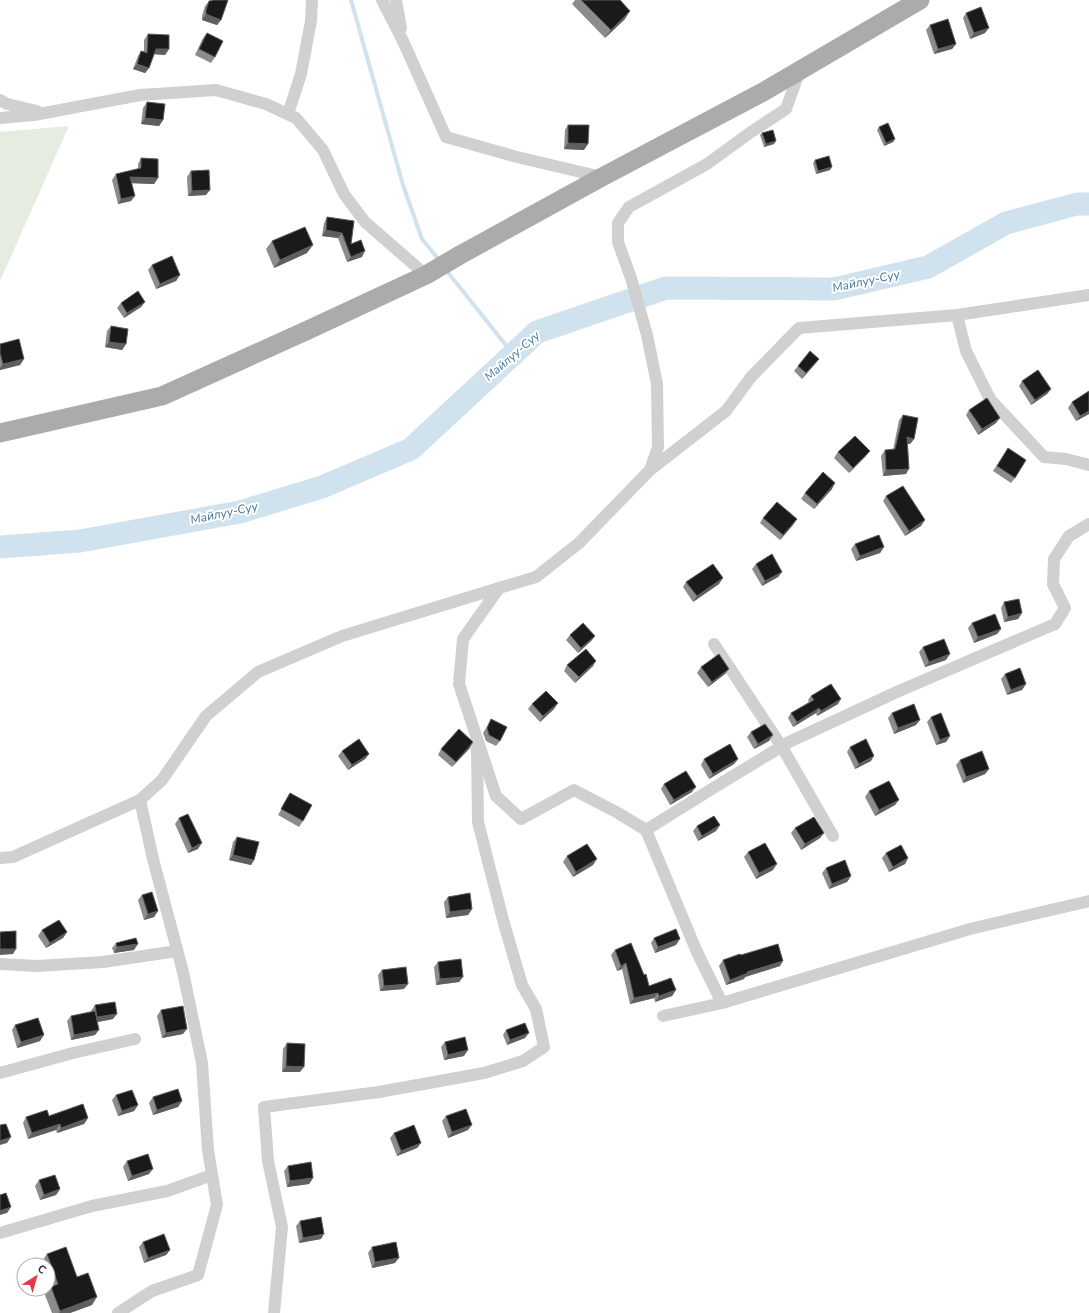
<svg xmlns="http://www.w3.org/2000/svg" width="1089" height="1313" font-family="'Nunito Sans',sans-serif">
<rect width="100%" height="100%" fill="#fff"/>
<path fill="#e6ecdf" d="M69,126L0,281V132Z"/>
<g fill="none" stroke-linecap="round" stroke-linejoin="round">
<g stroke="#cfe2ee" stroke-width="4">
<path d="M351,0L403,185L422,239L440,261"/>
<path d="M446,270L513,354"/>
</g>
<path stroke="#cfe2ee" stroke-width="23" d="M0,547L80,541L240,512L322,487L411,449L537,332L666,288L834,289L928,267L1006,223L1077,204H1089"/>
<g stroke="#d0d0d0" stroke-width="12">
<path d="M382,0L403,41L446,137L517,157L602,177"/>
<path d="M396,0L401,28"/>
<path d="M0,100L7,104L37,111"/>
<path d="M288,114L301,74L311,21L312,0"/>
<path d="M0,118L34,115L140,95L216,90L266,104L296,118L323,150L344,194L365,222L426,275"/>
<path d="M957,315L966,351L990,399L1044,457L1066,459L1089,465"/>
<path d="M650,470L726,411L751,377L799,328L957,315L1089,295"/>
<path d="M714,644L782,747L833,836"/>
<path d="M646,830L723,782L789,742L899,691L1055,624L1065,608L1053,584L1054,559L1069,536L1089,524"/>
<path d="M0,858L13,857L140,800L162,780L206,716L258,672L342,636L499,588"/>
<path d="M0,964L37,966L103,962L177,951"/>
<path d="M722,1003L697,952L646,830L618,813L574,790L521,819L496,796L459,684L463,639L499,588L536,577L579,543L650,470L658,447L657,384L647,335L631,278L618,242V223L629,207L707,164L751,132L786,109L800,70"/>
<path d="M663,1016L722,1003L970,929L1089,901"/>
<path d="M0,1073L73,1053L135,1039"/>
<path d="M0,1233L92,1206L167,1191L212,1175"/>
<path d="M118,1313L152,1291L198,1275L217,1205L208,1150L202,1063L183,972L153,859L140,800"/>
<path d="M274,1313L282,1227L268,1161L264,1107L379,1092L484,1073L523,1061L544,1047L536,1009L522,985L503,920L478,822L477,748"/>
</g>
<path stroke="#ababab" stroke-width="19" d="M0,433L162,396L308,330L426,275L460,255L602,177L763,92L920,0"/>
</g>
<g fill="#8c8c8c">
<path d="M210,0H228L221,20L217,25L202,20V16L205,6Z"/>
<path d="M575,0H620L625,19L605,38L572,4Z"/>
<path d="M966,13L985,33L970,39L963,18Z"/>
<path d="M930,25L956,44L952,49L934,54L926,30Z"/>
<path d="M207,33L215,57L211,63L195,55L203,38Z"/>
<path d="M148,34L169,49L165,55L154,54L149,68L145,73L133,69L138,56L141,51H144V40Z"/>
<path d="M147,102L163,120L159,126L141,124L143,108Z"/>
<path d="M568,125L584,150L564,149L565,130Z"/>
<path d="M879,127L895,139L893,142L884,146L877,130Z"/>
<path d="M762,133L774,144L764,147L760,135Z"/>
<path d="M141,158L158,178L154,184L132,183L131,201L118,204L112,180L116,174L138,169V164Z"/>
<path d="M815,160L830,170L816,174L813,163Z"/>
<path d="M191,171L206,195L188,196L187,177Z"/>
<path d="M327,217L354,221L351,244L362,257L347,262L338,238L322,236L324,223Z"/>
<path d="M272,241L307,253L274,268L266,249Z"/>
<path d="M152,265L180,275L176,281L156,289L148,270Z"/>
<path d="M145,302L141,307L124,318L117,308L121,303Z"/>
<path d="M111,326L126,344L122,350L105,347L107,331Z"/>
<path d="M0,344L24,359L20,365L0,370Z"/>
<path d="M819,359L815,364L802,379L794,371L798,366Z"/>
<path d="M1022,381L1051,389L1047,394L1031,405L1019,386Z"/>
<path d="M1072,402L1089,414L1076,421L1068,408Z"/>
<path d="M969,410L996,423L978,435L966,415Z"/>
<path d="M903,415L914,439L910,444H908L906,474L883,476L881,456L885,450H893L899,420Z"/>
<path d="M1008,448L1015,478L1011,483L993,471Z"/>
<path d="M838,452L866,456L849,473L834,458Z"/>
<path d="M832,489L814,509L801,499L805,493Z"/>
<path d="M886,496L921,526L905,536L883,501Z"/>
<path d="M763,518L793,525L780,540L760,523Z"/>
<path d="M855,544L884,547L880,553L856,561L851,549Z"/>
<path d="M756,564L782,572L778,577L762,586L752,569Z"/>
<path d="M686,582L719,584L693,602L683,587Z"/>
<path d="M1004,602L1022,613L1018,619L1004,622L1001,608Z"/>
<path d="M972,623L1001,629L997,634L974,643L968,628Z"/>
<path d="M570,635L595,636L591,641L578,653L566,640Z"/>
<path d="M923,647L946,660L925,667L919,652Z"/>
<path d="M567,665L593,666L575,683L564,671Z"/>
<path d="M701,667L725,674L708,687L697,673Z"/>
<path d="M1005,674L1026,684L1022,690L1007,695L1001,679Z"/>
<path d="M811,696L838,704L817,716L816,713L793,727L788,718L791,713L809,702L808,700Z"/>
<path d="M558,703L554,709L540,722L528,709L532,704Z"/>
<path d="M892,713L916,725L894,734L888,718Z"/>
<path d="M931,717L950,736L946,742L936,745L927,722Z"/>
<path d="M491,719L500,741L496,746L486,741L483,733L488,725Z"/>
<path d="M751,732L769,741L754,749L747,737Z"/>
<path d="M850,747L871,761L855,769L847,752Z"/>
<path d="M470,748L452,767L438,755L441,749Z"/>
<path d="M342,751L369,754L365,759L348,770L338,756Z"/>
<path d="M704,759H738L734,764L709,779L701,765Z"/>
<path d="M960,760L989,769L985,774L963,783L956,765Z"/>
<path d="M664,784L692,792L670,805L661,789Z"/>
<path d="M869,791L895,805L875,816L865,797Z"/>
<path d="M290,793L303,821L299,827L278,815Z"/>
<path d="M179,818L198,849L188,853L175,824Z"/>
<path d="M720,825L716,831L698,841L693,831L697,826Z"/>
<path d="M795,828L824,833L820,838L801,850L791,833Z"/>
<path d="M237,837L254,860L251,865L229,860L233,842Z"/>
<path d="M748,852L773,870L756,879L744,857Z"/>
<path d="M886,853L908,858L905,864L889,872L882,858Z"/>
<path d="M567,856L593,865L573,877L563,862Z"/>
<path d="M826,868L851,876L847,882L829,889L822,873Z"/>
<path d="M142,895L158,911L154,917L144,920L138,900Z"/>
<path d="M448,897L472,909L468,915L446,918L444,902Z"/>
<path d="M42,930L67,932L63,938L46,948L38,936Z"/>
<path d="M654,938L676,945L655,953L651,943Z"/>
<path d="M116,943L134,950L114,953L112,948Z"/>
<path d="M615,950L649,986L676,990L672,996L655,1002L654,998L630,1004L622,969L617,971L611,955Z"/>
<path d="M741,955L780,966L745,977L744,979L726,985L719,966L723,960Z"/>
<path d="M438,962L463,977L459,982L436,985L434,967Z"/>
<path d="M382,970L404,989L380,991L378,975Z"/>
<path d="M95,1005L113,1019L97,1022L95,1035L71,1040L67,1021L71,1016L91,1012V1011Z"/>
<path d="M161,1010L183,1034L162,1038L157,1016Z"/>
<path d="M15,1025L40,1041L17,1048L12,1030Z"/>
<path d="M506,1030L525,1038L507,1045L503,1035Z"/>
<path d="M445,1042L464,1056L444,1060L441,1047Z"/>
<path d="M287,1043L300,1072H282L283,1049Z"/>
<path d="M116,1095L138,1105L134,1111L118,1116L112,1100Z"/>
<path d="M153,1097L182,1101L178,1107L153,1115L149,1103Z"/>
<path d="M49,1116L88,1118L84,1124L57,1133L56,1130L28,1139L23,1123L26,1117Z"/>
<path d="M446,1116L468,1130L448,1138L442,1121Z"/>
<path d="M394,1133L421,1143L417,1148L397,1156L390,1138Z"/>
<path d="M127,1161L149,1174L128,1181L123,1167Z"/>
<path d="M288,1166L313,1178L309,1184L287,1187L284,1171Z"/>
<path d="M39,1180L60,1189L56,1195L40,1200L35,1186Z"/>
<path d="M300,1221L321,1239L299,1243L296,1226Z"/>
<path d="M143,1242L170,1250L166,1255L144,1263L139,1247Z"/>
<path d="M372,1247L395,1263L372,1268L368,1253Z"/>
<path d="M47,1254L77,1277L92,1305L70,1313H52L45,1295L51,1287L48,1279V1265H43L42,1261Z"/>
</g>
<g fill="#5f5f5f">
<path d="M630,11L625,19L605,38L611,30Z"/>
<path d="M206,14L221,20L217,25L202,20Z"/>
<path d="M989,28L985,33L970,39L974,33Z"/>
<path d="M956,44L952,49L934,54L938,49Z"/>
<path d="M156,49H169L165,55L152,54Z"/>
<path d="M137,64L149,68L145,73L133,69Z"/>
<path d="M145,118L163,120L159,126L141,124Z"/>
<path d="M895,139L893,142L884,146L886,143Z"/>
<path d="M776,141L774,144L764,147L766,144Z"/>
<path d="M568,143L588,144L584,150L564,149Z"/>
<path d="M832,167L830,170L816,174L818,171Z"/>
<path d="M130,177L158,178L154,184L127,183Z"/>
<path d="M210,190L206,195L188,196L192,191Z"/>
<path d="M135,196L131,201L118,204L121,199Z"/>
<path d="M326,230L342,233L338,238L322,236Z"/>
<path d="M313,245L307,253L274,268L280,260Z"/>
<path d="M365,251L362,257L347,262L351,257Z"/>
<path d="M180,275L176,281L156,289L160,284Z"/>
<path d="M145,302L141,307L124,318L127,313Z"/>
<path d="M109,342L126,344L122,350L105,347Z"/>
<path d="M24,359L20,365L0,370V368L3,364Z"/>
<path d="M819,359L815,364L802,379L806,373Z"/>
<path d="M1051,389L1047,394L1031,405L1035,400Z"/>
<path d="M1089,411V414L1076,421L1080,416Z"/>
<path d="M1000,418L996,423L978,435L982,429Z"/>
<path d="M907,437L914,439L910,444L903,443Z"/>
<path d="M870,451L866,456L849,473L853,468Z"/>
<path d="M909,469L906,474L883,476L886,470Z"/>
<path d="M835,483L832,489L814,509L817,504Z"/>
<path d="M797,519L793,525L780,540L783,535Z"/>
<path d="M925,520L921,526L905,536L909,531Z"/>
<path d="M884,547L880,553L856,561L860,556Z"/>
<path d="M782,572L778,577L762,586L765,581Z"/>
<path d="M723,578L719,584L693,602L697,596Z"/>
<path d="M1022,613L1018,619L1004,622L1008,617Z"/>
<path d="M1001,629L997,634L974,643L978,637Z"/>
<path d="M595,636L591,641L578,653L581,648Z"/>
<path d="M950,654L946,660L925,667L929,662Z"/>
<path d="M596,661L593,666L575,683L579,677Z"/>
<path d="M729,669L725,674L708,687L712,682Z"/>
<path d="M1026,684L1022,690L1007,695L1011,690Z"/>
<path d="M841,699L838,704L817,716L821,711Z"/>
<path d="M558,703L554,709L540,722L543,716Z"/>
<path d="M819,708L816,713L793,727L797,722Z"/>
<path d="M920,720L916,725L894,734L898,728Z"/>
<path d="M773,735L769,741L754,749L758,744Z"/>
<path d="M950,736L946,742L936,745L940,740Z"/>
<path d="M473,742L470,748L452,767L456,762Z"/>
<path d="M369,754L365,759L348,770L352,765Z"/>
<path d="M874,756L871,761L855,769L859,764Z"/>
<path d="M738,759L734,764L709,779L713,774Z"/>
<path d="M989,769L985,774L963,783L966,777Z"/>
<path d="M696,787L692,792L670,805L674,800Z"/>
<path d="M899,800L895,805L875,816L879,810Z"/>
<path d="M720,825L716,831L698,841L702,836Z"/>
<path d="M824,833L820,838L801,850L805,844Z"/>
<path d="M202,843L198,849L188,853L192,848Z"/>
<path d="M233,855L254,860L251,865L229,860Z"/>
<path d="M908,858L905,864L889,872L893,867Z"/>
<path d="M597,859L593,865L573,877L576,872Z"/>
<path d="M777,864L773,870L756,879L759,873Z"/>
<path d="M851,876L847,882L829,889L832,884Z"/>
<path d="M472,909L468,915L446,918L450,912Z"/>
<path d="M158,911L154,917L144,920L148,914Z"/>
<path d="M67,932L63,938L46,948L50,943Z"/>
<path d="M680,939L676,945L655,953L658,947Z"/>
<path d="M138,944L134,950L114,953L117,947Z"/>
<path d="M0,949H16L13,954L0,955Z"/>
<path d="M783,961L780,966L745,977L744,979L726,985L730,980L747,972Z"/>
<path d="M626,963L622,969L617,971L621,966Z"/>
<path d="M463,977L459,982L436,985L440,979Z"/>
<path d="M408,984L404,989L380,991L384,986Z"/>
<path d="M676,990L672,996L655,1002L659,996Z"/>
<path d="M658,993L654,998L630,1004L634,998Z"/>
<path d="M117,1014L113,1019L93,1023L97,1017Z"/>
<path d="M187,1029L183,1034L162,1038L166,1033Z"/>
<path d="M99,1030L95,1035L71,1040L74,1035Z"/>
<path d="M529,1033L525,1038L507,1045L510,1040Z"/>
<path d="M44,1035L40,1041L17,1048L21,1042Z"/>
<path d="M468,1050L464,1056L444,1060L448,1055Z"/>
<path d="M286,1066L304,1067L300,1072H282Z"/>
<path d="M182,1101L178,1107L153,1115L157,1110Z"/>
<path d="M138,1105L134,1111L118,1116L122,1111Z"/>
<path d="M88,1118L84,1124L57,1133L61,1128Z"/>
<path d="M60,1124L56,1130L28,1139L32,1133Z"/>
<path d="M472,1125L468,1130L448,1138L452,1132Z"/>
<path d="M11,1137L7,1143L0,1145V1141Z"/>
<path d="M421,1143L417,1148L397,1156L401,1151Z"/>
<path d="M153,1169L149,1174L128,1181L132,1176Z"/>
<path d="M313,1178L309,1184L287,1187L290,1181Z"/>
<path d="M60,1189L56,1195L40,1200L44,1195Z"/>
<path d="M11,1207L7,1213L0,1215V1211Z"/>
<path d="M324,1234L321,1239L299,1243L303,1238Z"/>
<path d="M170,1250L166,1255L144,1263L148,1258Z"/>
<path d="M399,1258L395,1263L372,1268L375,1262Z"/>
<path d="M97,1297L92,1305L70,1313H59L60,1311Z"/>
</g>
<g fill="#1a1a1a" stroke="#5f5f5f">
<path d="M213,0H228L221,20L206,14V10L209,1H212Z"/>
<path d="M581,0H620L630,11L611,30Z"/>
<path d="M981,7L989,28L974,33L966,13Z"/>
<path d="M948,19L956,44L938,49L930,25Z"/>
<path d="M207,33L223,41L215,57L199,49Z"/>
<path d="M148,34L169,35V49H156L149,68L137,64L141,51L147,53Z"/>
<path d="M147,102L165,104L163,120L145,118Z"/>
<path d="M888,123L895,139L886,143L879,127Z"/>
<path d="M568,125H589L588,144L568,143Z"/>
<path d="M773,130L776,141L766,144L762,133Z"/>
<path d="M829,156L832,167L818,171L815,160Z"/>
<path d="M141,158L158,159V178L130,177L135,196L121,199L116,174L141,168Z"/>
<path d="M209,170L210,190L192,191L191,171Z"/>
<path d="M327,217L354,221L351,244L361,240L365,251L351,257L342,233L326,230Z"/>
<path d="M305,227L313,245L280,260L272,241Z"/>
<path d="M172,256L180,275L160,284L152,265Z"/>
<path d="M138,291L145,302L127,313L121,303Z"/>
<path d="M111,326L128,329L126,344L109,342Z"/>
<path d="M19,339L24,359L3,364L0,353V344Z"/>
<path d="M810,351L819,359L806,373L798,366Z"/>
<path d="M1038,370L1051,389L1035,400L1022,381Z"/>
<path d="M1089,391V411L1080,416L1072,402Z"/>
<path d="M987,398L1000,418L982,429L969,410Z"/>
<path d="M903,415L918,418L914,439L907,437L909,469L886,470L885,450L895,449Z"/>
<path d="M855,436L870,451L853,468L838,452Z"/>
<path d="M1008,448L1026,460L1015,478L997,466Z"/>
<path d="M823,472L835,483L817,504L805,493Z"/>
<path d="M903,486L925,520L909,531L886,496Z"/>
<path d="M777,502L797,519L783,535L763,518Z"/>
<path d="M879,535L884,547L860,556L855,544Z"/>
<path d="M772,554L782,572L765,581L756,564Z"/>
<path d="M713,564L723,578L697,596L686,582Z"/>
<path d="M1019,599L1022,613L1008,617L1004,602Z"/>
<path d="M995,614L1001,629L978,637L972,623Z"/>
<path d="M583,623L595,636L581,648L570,635Z"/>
<path d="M944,639L950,654L929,662L923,647Z"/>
<path d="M586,649L596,661L579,677L567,665Z"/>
<path d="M719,654L729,669L712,682L701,667Z"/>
<path d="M1020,668L1026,684L1011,690L1005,674Z"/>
<path d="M831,684L841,699L821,711L819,708L797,722L791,713L814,700L811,696Z"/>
<path d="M546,691L558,703L543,716L532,704Z"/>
<path d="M914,704L920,720L898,728L892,713Z"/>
<path d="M941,713L950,736L940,740L931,717Z"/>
<path d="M491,719L507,727L500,741L489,735L487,728Z"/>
<path d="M765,724L773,735L758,744L751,732Z"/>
<path d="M459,729L473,742L456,762L441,749Z"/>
<path d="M359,739L369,754L352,765L342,751Z"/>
<path d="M866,739L874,756L859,764L850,747Z"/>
<path d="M730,744L738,759L713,774L704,759Z"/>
<path d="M982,751L989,769L966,777L960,760Z"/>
<path d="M686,771L696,787L674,800L664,784Z"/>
<path d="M889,781L899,800L879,810L869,791Z"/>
<path d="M290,793L312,805L303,821L281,809Z"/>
<path d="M188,814L202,843L192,848L179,818Z"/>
<path d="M714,816L720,825L702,836L697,826Z"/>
<path d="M814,817L824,833L805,844L795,828Z"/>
<path d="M237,837L259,842L254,860L233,855Z"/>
<path d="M765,843L777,864L759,873L748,852Z"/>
<path d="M587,844L597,859L576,872L567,856Z"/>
<path d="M901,845L908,858L893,867L886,853Z"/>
<path d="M845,860L851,876L832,884L826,868Z"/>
<path d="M152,892L158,911L148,914L142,895Z"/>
<path d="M470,893L472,909L450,912L448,897Z"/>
<path d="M59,920L67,932L50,943L42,930Z"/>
<path d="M676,929L680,939L658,947L654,938Z"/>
<path d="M16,931V949H0V932Z"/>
<path d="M136,938L138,944L117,947L116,943Z"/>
<path d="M631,943L644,975L646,974L649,986L671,978L676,990L659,996L658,993L634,998L626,963L621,966L615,950Z"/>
<path d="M778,944L783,961L747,972L748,973L730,980L723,960L740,954L741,955Z"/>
<path d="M461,959L463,977L440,979L438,962Z"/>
<path d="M406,967L408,984L384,986L382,970Z"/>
<path d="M115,1002L117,1014L97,1017L95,1005Z"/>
<path d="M183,1006L187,1029L166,1033L161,1010Z"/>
<path d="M95,1011L99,1030L74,1035L71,1016Z"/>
<path d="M38,1018L44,1035L21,1042L15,1025Z"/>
<path d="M525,1023L529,1033L510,1040L506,1030Z"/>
<path d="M465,1037L468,1050L448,1055L445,1042Z"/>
<path d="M287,1043L305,1044L304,1067L286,1066Z"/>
<path d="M178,1089L182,1101L157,1110L153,1097Z"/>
<path d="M132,1090L138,1105L122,1111L116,1095Z"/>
<path d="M83,1104L88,1118L61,1128L60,1124L32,1133L26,1117L47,1110L49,1116Z"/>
<path d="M466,1109L472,1125L452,1132L446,1116Z"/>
<path d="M6,1124L11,1137L0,1141V1125Z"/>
<path d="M414,1125L421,1143L401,1151L394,1133Z"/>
<path d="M148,1154L153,1169L132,1176L127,1161Z"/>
<path d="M311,1162L313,1178L290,1181L288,1166Z"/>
<path d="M55,1175L60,1189L44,1195L39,1180Z"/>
<path d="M6,1193L11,1207L0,1211V1195Z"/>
<path d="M321,1217L324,1234L303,1238L300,1221Z"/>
<path d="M164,1234L170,1250L148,1258L143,1242Z"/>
<path d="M396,1242L399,1258L375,1262L372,1247Z"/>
<path d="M66,1247L77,1277L88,1273L97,1297L60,1311L51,1287L58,1284L47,1254Z"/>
</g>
<g text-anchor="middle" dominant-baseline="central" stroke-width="4" stroke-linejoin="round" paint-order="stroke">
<g font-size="12" font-style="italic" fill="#3f7597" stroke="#fff">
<text transform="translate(866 281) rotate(-12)">Майлуу-Суу</text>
<text transform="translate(512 356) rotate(-41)">Майлуу-Суу</text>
<text transform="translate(224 513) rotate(-12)">Майлуу-Суу</text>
</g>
</g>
<g transform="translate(36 1277) rotate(37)"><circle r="19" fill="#ffffff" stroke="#adadad"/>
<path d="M0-3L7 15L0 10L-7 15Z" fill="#e63946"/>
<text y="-6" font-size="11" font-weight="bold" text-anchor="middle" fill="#333333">С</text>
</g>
</svg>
